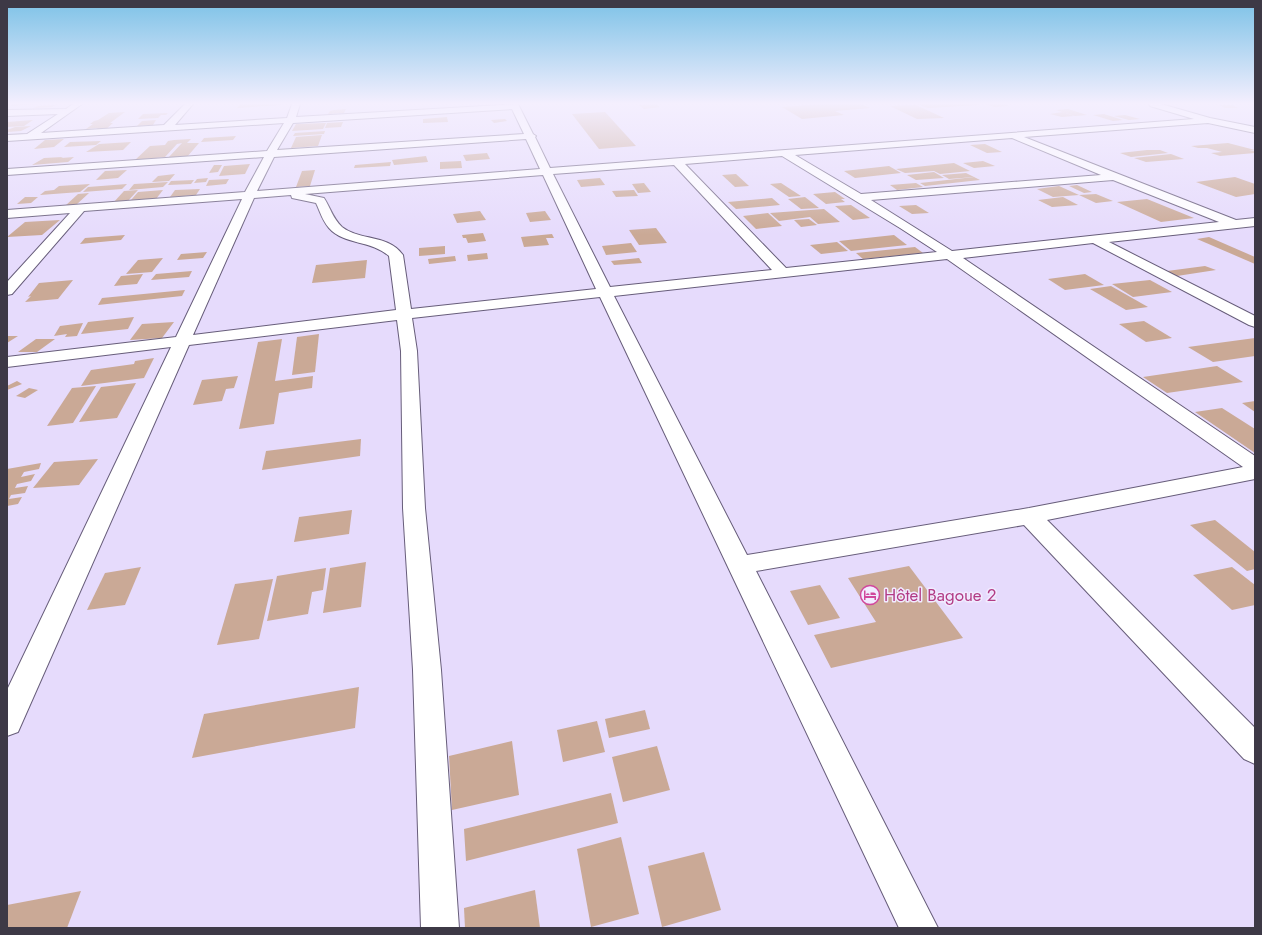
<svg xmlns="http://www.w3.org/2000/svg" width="1262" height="935" font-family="Jost,sans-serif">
<rect width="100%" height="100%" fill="#e6dbfc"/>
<g fill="#caa996">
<path d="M15,104H36L10,106Z"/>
<path d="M241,104H282L281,105L237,108Z"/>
<path d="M655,104L660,107L644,109L639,105Z"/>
<path d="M826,104H861L870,108L835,111L844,115L802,119L782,107Z"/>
<path d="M917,104H979V105L928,108Z"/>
<path d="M986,104H1003L1009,106L994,107Z"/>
<path d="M56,105L52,107L34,108L38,106Z"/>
<path d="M916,105L944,118L917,119L890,106Z"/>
<path d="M1219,105H1232L1238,108H1225Z"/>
<path d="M346,109L344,113L328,114L330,111L334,110Z"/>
<path d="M1068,109L1087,115L1075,116L1056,110Z"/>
<path d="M125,112L110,123H113L104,131H94L98,128L86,129L93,124H90L94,121L98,120L109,113Z"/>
<path d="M605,112L636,146L599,149L572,114Z"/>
<path d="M1063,112L1074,116L1062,117L1050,114Z"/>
<path d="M168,113L166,115H161L158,118L138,119L143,114Z"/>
<path d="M1104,114L1123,120L1113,121L1093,115Z"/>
<path d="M1125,115L1140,119L1129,120L1114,116Z"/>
<path d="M447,117L448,122L423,123V119Z"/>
<path d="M505,119L507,121L494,123L491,120Z"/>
<path d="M33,120L24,126L7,127L8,126L7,122Z"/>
<path d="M156,120L153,125L137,126L142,121Z"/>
<path d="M343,122L341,127L325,128L327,123Z"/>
<path d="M326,123L323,129L292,131L296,124Z"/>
<path d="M31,126L21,131L7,132V130L15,127Z"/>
<path d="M325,131L324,134L293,136L295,133Z"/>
<path d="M322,135L318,146L291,148L296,137Z"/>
<path d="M236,136L233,140L201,142L204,138Z"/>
<path d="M64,139L54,147L34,149L45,140Z"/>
<path d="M191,139L187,143H199L187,157L168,158L182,143L177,144L165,157L135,160L150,146L165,145L168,141L174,140Z"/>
<path d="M101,141L96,145L64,147L70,142Z"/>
<path d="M131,142L123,150L86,152L99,144Z"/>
<path d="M1228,143L1255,150L1249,151H1255V153L1220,156L1211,153L1222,152L1207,148H1198L1191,146Z"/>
<path d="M985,144L1002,152L987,153L970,145Z"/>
<path d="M1147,150H1160L1168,153L1131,157L1120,153Z"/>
<path d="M487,153L490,159L466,161L463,155Z"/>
<path d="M1171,154L1184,159L1146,162L1134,158Z"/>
<path d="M426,156L428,162L394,165L392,160Z"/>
<path d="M63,157L61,158L74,157L68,162L32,165L44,158Z"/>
<path d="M461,161L462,168L440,169V162Z"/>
<path d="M983,161L995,166L974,168L963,163Z"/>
<path d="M391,162L390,166L354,168L355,165Z"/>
<path d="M954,163L970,171L940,174L934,171L905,173L896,169Z"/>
<path d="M250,164L245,174L219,176L224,166Z"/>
<path d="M214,165H222L218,172L209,173Z"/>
<path d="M889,166L901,173L855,178L844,171Z"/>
<path d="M127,170L118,178L96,180L105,171Z"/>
<path d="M315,170L310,186L296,187L302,171Z"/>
<path d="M934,172L944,178L916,180L907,175Z"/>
<path d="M966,173L974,177L949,179L942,175Z"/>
<path d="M175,174L169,181L152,182L158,176Z"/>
<path d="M736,174L749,186L735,187L722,175Z"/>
<path d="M974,177L980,180L925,186L920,183Z"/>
<path d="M1235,177L1255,184V194L1236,197L1196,182Z"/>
<path d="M208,178L206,182L194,183L197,179Z"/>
<path d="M600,178L605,185L581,187L577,180Z"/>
<path d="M229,179L226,184L206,186L209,180Z"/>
<path d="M194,180L191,184L168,185L171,181Z"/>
<path d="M168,182L163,187L129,190L134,184Z"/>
<path d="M644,183L651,192L638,193L632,184Z"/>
<path d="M781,183L801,196L789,197L770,184Z"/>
<path d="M916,183L923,187L897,190L890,185Z"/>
<path d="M90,184L80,192L40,195L45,191L54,190L59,186Z"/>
<path d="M127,184L122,189L83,192L88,187Z"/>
<path d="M1077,185L1092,192L1084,193L1069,186Z"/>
<path d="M1059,186L1079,195L1053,197L1037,189Z"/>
<path d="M200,189L196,195L170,197L175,190Z"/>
<path d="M138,190L127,202L113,203L124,191Z"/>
<path d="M163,190L156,199L131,200L138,192Z"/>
<path d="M634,190L638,196L616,197L612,191Z"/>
<path d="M835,192L845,199H841L845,202L826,204L813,194Z"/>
<path d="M89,193L76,205L65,206L78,194Z"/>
<path d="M1096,194L1113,201L1096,203L1079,195Z"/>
<path d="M25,197H38L31,203L17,204Z"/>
<path d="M805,197L819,208L801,209L788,199Z"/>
<path d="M1063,197L1078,205L1052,207L1038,200Z"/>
<path d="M772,198L780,205L736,209L728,202Z"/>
<path d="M1147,199L1194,218L1161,222L1117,202Z"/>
<path d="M851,205L870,218L853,220L835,206Z"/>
<path d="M916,205L929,213L912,214L899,206Z"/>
<path d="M824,209L840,222L818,224L810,217L779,221L770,213Z"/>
<path d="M480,211L486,220L457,223L453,214Z"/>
<path d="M545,211L551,220L530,222L526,213Z"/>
<path d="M768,213L782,226L756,229L743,216Z"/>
<path d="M809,219L817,225L801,227L794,220Z"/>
<path d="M60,220L42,235L7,237L25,222Z"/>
<path d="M656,228L667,243L639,245L629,230Z"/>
<path d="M483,233L486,241L468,243L466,238H463L462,235Z"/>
<path d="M552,234L554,238H546L549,245L524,247L521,237Z"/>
<path d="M125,235L121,240L80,244L85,238Z"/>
<path d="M894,235L907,245L851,251L839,241Z"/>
<path d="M1209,237L1255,257V264L1197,239Z"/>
<path d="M837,242L848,251L821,254L810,245Z"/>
<path d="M631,243L637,252L606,255L602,246Z"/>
<path d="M445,246V254L419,256V248Z"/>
<path d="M915,247L923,253L863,259L856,253Z"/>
<path d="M207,252L203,258L177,260L181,254Z"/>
<path d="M487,253L488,259L468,261L467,255Z"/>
<path d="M455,256L456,261L429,264L428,259Z"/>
<path d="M163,258L152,272L126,274L138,260Z"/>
<path d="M639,258L642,263L614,265L611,261Z"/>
<path d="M367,260L365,278L312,283L316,265Z"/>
<path d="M1205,266L1216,270L1177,276L1167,271Z"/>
<path d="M192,271L189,277L151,280L156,274Z"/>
<path d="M143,274L137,284L114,286L121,276Z"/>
<path d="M1085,274L1104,285L1065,290L1048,279Z"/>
<path d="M73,280L58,299L25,302L31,296L28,297L39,283Z"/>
<path d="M1150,280L1172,292L1133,297L1112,284Z"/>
<path d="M1111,286L1148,307L1126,310L1090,289Z"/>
<path d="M185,290L182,296L98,305L102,298Z"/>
<path d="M134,317L128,329L81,334L88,322Z"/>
<path d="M1144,321L1172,338L1146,342L1119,324Z"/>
<path d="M174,322L162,338L130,340L142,324Z"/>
<path d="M83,323L77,336L65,337L67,334L54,336L60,326Z"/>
<path d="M319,334L315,372L292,375L297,337Z"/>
<path d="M8,336H18L7,343V337Z"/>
<path d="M1255,338V356L1213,362L1188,347Z"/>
<path d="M36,339H55L37,352H18Z"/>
<path d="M282,339L275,381L313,376L312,388L279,393L274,424L239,429L258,342Z"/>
<path d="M154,358L144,378L81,386L91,370L134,364L135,361Z"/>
<path d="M1217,366L1243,382L1167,393L1143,377Z"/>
<path d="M238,376L234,388L226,389L222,401L193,405L202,380Z"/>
<path d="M17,381L22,384L7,390V386Z"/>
<path d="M136,383L117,418L79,422L101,387Z"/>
<path d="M96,386L73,423L47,426L72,388Z"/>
<path d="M29,388L38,390L25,398L16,396Z"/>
<path d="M1255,401V412L1242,403Z"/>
<path d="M1222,408L1255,429V453L1195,412Z"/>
<path d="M361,439L360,456L262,470L266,451Z"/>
<path d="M98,459L79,485L33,488L54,462Z"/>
<path d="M41,463L39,469L24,472L21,477L35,474L31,481L17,484L15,488L28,486L25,493L11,495L9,499L22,497L18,504L7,506V469Z"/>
<path d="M352,510L349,534L294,542L299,517Z"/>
<path d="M1215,520L1255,552V569L1247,571L1190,525Z"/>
<path d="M366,562L361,607L323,613L330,568Z"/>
<path d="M909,566L963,638L831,668L814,635L876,622L848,578Z"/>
<path d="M141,567L125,605L87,610L105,573Z"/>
<path d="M1232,567L1255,585V605L1232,610L1193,575Z"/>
<path d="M326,568L323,590L312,592L308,614L267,621L277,576Z"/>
<path d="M273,579L259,639L217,645L235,584Z"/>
<path d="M820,585L840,618L808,625L790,591Z"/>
<path d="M359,687L355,728L192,758L204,714Z"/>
<path d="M645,710L650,729L609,738L605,719Z"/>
<path d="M597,721L605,752L563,762L557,730Z"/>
<path d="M512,741L519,795L452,810L449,756Z"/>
<path d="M657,746L670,790L623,802L612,757Z"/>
<path d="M611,793L618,823L466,861L464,829Z"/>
<path d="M621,837L639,914L591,927L577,849Z"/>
<path d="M704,852L721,910L662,927L648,866Z"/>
<path d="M535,890L540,928H465L464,908Z"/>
<path d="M81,891L67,928H7V905Z"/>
</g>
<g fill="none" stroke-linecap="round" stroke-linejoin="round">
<g stroke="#675d7a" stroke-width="2">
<path id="minor" d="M73,104H82L41,133L164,125L185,104H193L175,125L287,118L292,104H300L296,117L518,104L533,134L536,136L535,137L550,168L1194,119L1150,106L1149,104H1161L1210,118L1255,127V133L1208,123L1024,137L1236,220L1255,218V226L1109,242L1255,316V327L1249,325L1093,243L963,258L1255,456V479L1047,520L1255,728V764L1244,759L1024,525L756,571L938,928H899L600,297L412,318L417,351L425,508L441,670L459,928H421L413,670L403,508L401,351L397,320L189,345L18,732L7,736V690L171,347L7,367V357L176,337L242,199L84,211L12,294L7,295V282L70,213L7,218V210L245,192L264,157L7,175V169L267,151L284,123L7,141V135L27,134L58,114L7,116V110L66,109ZM512,109L524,134L277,150L293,123ZM1012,138L1101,175L861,194L795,155ZM526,139L540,169L257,191L274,157ZM782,156L900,228L937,252L786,268L685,164ZM674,165L772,270L610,287L553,174ZM543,175L596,289L411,309L403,255C388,234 360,241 342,227C333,219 330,207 324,198L305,194ZM1113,180L1219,222L952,251L871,200ZM291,195L292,198L316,203C320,211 322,220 329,228C344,245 371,240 389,256L396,310L193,335L254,198ZM947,259L1243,467L1029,508L747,555L614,296Z"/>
</g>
<use href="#minor" fill="#fff" fill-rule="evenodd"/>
</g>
<linearGradient id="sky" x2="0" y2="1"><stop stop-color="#7dc2e7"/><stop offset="0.44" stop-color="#f4effe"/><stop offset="1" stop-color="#f4effe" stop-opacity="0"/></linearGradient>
<rect width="1262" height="235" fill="url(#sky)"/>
<defs>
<g id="hotel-ring" transform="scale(1)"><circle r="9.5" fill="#f1ebff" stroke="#d1479c" stroke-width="1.5"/><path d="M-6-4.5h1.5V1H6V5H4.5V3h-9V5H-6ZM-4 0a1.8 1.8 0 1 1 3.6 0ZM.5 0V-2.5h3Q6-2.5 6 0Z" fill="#d1479c"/></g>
</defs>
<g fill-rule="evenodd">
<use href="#hotel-ring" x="870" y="595"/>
</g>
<g text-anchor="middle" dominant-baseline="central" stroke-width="3" stroke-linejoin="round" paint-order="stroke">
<g font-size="17" fill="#b23c85" stroke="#f1ebff" text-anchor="start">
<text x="884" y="595">Hôtel Bagoue 2</text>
</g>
</g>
<rect width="1262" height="935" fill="none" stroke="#3d3946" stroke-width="16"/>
</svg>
